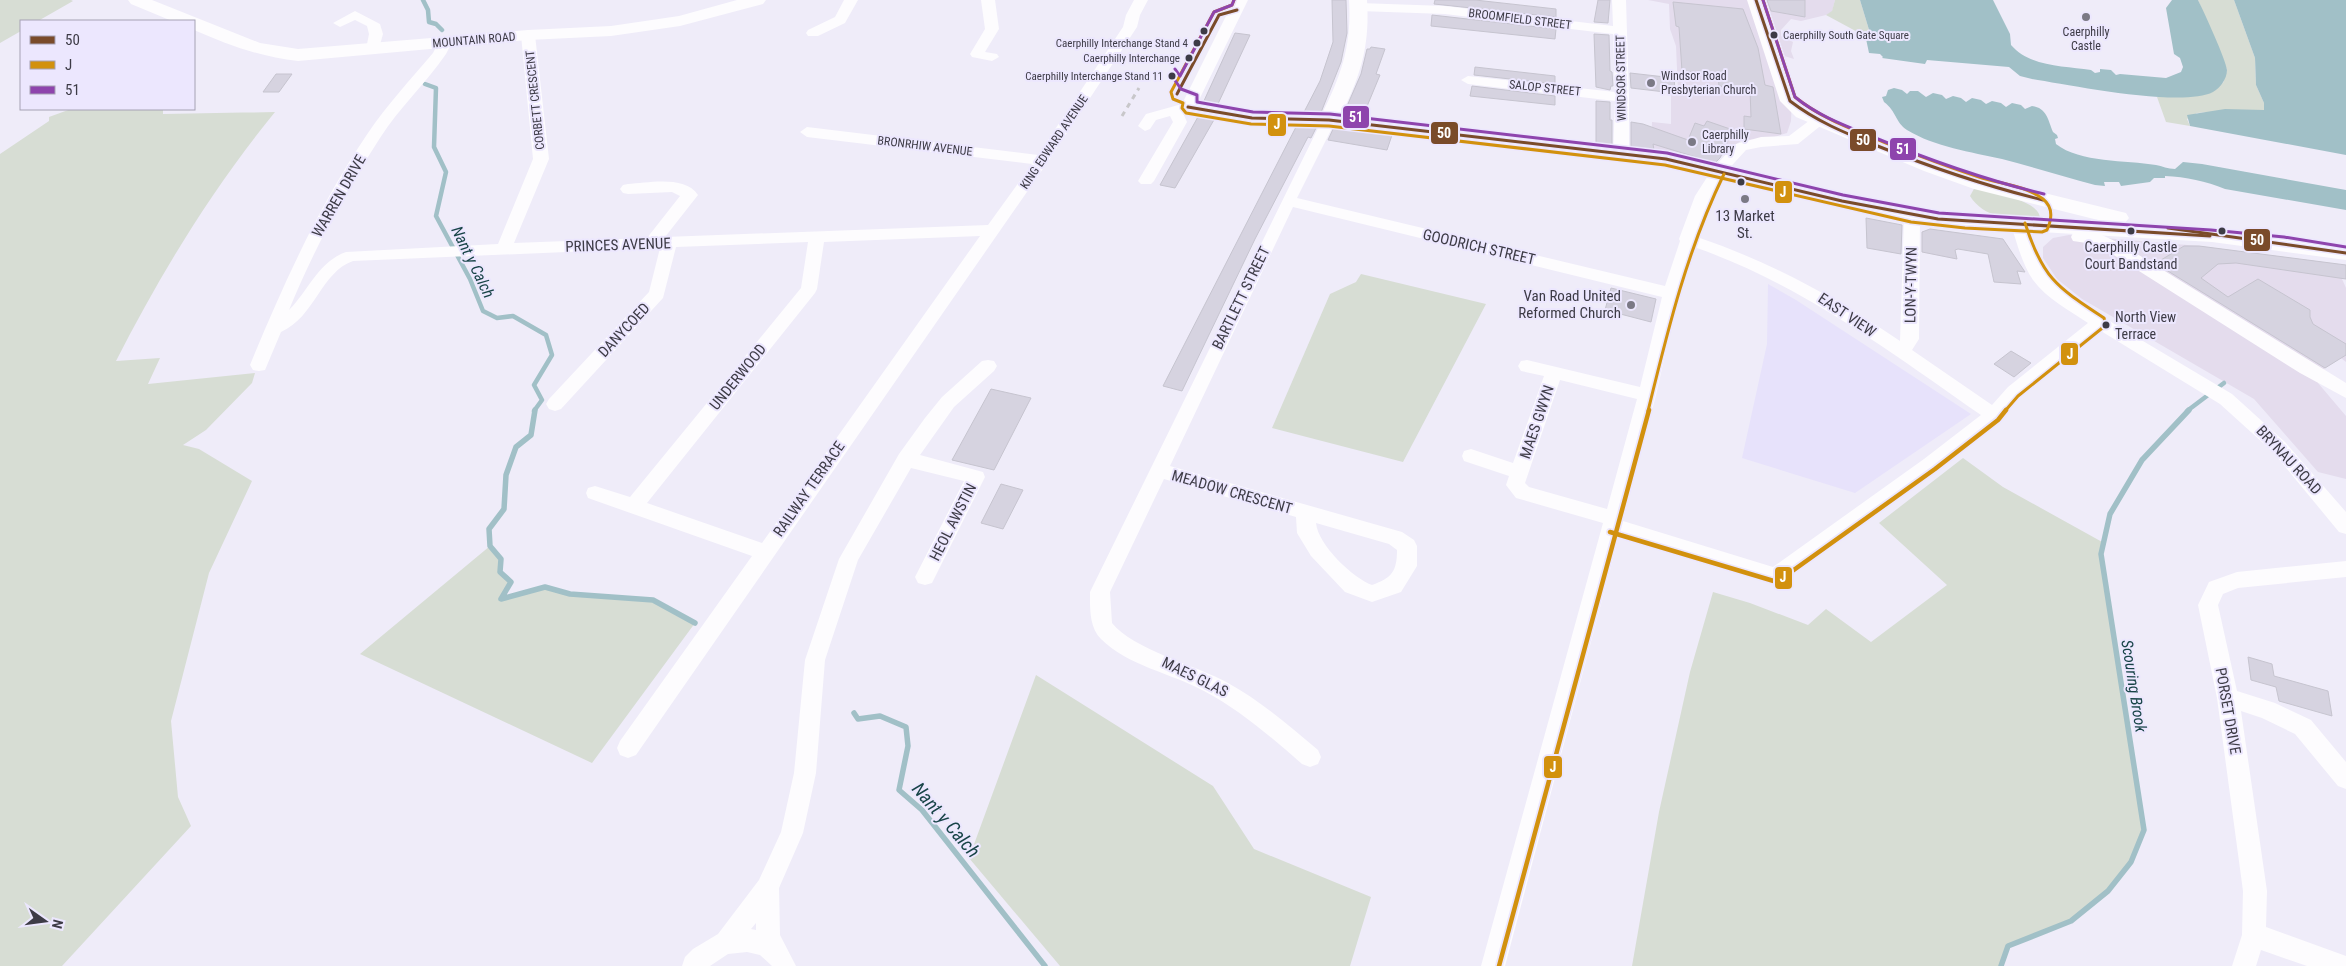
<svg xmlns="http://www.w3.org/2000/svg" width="2346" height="966" font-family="'Roboto Condensed',sans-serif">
<rect width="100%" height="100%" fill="#efecf9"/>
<g fill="#e4dced">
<path d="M1648,0H1835L1832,12L1826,15L1801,21L1791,19L1781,30V36L1793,42L1791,51L1794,59L1781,55L1792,93L1791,121L1787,133L1768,139L1742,140L1728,150L1713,165L1705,166L1651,148L1652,122L1671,124V92H1678L1676,46L1670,29L1669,4Z"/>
<path d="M2069,235L2199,246L2346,265V279H2342L2346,288V362L2341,358L2322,370L2318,383L2346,416V479L2318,472L2254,399L2082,299L2057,279L2043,258V247L2053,238Z"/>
</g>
<path fill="#e7e2fb" d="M1768,284L1796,300L1971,414L1855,493L1742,458L1767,344Z"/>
<g fill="#d7ddd4">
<path d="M0,0H71L73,1L38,21H21V31L0,43Z"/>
<path d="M1835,0H1860L1870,33L1863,35L1826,15L1832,11Z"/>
<path d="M2198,0H2234L2255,58L2256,85L2264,103V110L2210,112L2197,113L2187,119L2190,126L2166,122L2157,97H2183L2223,83L2227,70Z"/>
<path d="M71,109H163V114L275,112C212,189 161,273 116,361L160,358L148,384L255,373L252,383L206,430L183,445L199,449L252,481L209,573L171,721L178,797L191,826L62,966H0V154L49,121V117Z"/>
<path d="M1975,187C1990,192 2041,200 2040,219C2014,219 1985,220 1970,196Z"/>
<path d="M1361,274L1486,304L1403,462L1272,428L1330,294L1356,282Z"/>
<path d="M1963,458L2003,487L2104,543L2101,554L2129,726L2144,830L2131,862L2108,891L2071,921L2008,946L2001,966H1632L1659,812L1690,672L1713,592L1750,603L1808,625L1826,609L1871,642L1947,585L1879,523Z"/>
<path d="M490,546L501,559L500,572L511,582L502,598L545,587L570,594L653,600L695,623L592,763L360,654Z"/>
<path d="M1036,675L1213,786L1254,849L1371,897L1350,966H1060L969,858Z"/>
</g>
<g fill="#a1c0c7">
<path d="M1860,0H1993L2010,34L2011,45C2030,67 2064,66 2091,70L2095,73L2100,72V69L2111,70L2116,75L2120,74L2166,78L2181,72L2183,67L2180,58L2174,54L2166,8L2172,0H2198C2204,12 2226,60 2227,70C2227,79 2220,88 2213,92C2182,108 2070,85 2032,79L2020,76L2009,67L1927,60L1925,64L1882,58L1883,57L1880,54L1869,53L1865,34L1870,33Z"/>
<path d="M2234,0H2346V155L2190,126L2187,115L2225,109L2264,110V103L2256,85L2255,58Z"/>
<path d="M1894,88L1902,90L1907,94L1910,91H1918L1926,97L1933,93L1942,95L1946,99L1953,96L1961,98L1966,102L1972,98L1981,100L1986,104L1992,101L2001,103L2006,107L2012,103L2021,105L2025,109L2032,106C2047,108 2048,120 2053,132L2057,135L2058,138L2055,139L2056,144C2080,163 2126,160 2156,165C2162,166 2168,169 2175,169L2183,162L2202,164L2346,190V210L2225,189C2206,181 2186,177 2165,176V178H2154L2150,182L2121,186L2119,182H2104L2105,186L2095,185C2064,177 2033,167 2002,159C1971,152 1935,147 1907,130C1895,122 1897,112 1884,102L1882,97L1886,96L1888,90Z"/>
</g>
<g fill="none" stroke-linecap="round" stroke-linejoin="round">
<g stroke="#a1c0c7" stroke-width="4.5">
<path d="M423,0L428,10L429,22L436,24L442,30"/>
<path d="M425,84L436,88L434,147L446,172L436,216L470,279L483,311L497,318L513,316L546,335L552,355L534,385L542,400L534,411"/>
<path d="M2187,411L2224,383"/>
</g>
<g stroke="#a1c0c7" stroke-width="5.5">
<path d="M535,410L531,435L516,447L506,475L504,509L489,529L490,546L501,559L500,572L511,582L501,599L545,587L570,594L653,600L695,623"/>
<path d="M854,713L858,719L880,716L906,727L908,746L899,790L922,810L1045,966"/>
<path d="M2001,966L2008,946L2071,921L2108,891L2131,862L2144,830L2101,554L2110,514L2142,460L2189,410"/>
</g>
</g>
<g fill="#d6d3e0" stroke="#c6c4cf">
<path d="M1332,0H1346L1347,33L1341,62L1320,115L1303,114L1320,81L1333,42Z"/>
<path d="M1435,0H1475L1556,9V17L1434,4Z"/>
<path d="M1598,0H1610L1608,23L1594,22Z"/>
<path d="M1767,0H1805V17L1771,11Z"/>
<path d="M1673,2L1743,9L1758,48L1765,85L1773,87L1781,134L1744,129V116L1751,117L1750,89L1719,86L1718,74L1682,71L1679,27L1676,26Z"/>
<path d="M1432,15L1556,29L1555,39L1431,26Z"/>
<path d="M1235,33L1250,35L1217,106L1203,103Z"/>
<path d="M1594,34L1609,35L1610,71L1612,72L1613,86H1611L1610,90L1596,87Z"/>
<path d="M1371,47L1385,49L1376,74L1380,75L1363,116L1344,113L1361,74L1367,49H1370Z"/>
<path d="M1475,67L1555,76V84L1474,75Z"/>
<path d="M1630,73L1674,78L1675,90H1665V92L1631,88Z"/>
<path d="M276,74H292L279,92H263Z"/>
<path d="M1472,86L1555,96V105L1470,96Z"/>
<path d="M1596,101L1610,102V120H1612V145L1596,143Z"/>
<path d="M1199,115L1215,118L1175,188L1160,185Z"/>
<path d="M1707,121L1733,130L1720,158L1715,163L1653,144L1654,150L1631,147V122L1643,124L1688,140L1695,123L1704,126Z"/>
<path d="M1297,125L1317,126L1311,138L1308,137L1255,239L1182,391L1163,386Z"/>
<path d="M1334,127L1361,131L1392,135L1387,150L1328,140Z"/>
<path d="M1866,218L1902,225L1901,254L1867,248Z"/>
<path d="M1930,229L2003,239L2025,272L2017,271L2021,284L1994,282L1988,254L1958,249L1955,250L1957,259L1922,252V232Z"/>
<path d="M2184,246H2199L2346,265V279L2236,263L2218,264L2201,278L2228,297L2258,279L2310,310V317L2313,324L2346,344V355L2325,368L2163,268L2161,260Z"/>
<path d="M1611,288L1656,299L1651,322L1605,310Z"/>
<path d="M2011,351L2031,363L2014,377L1994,364Z"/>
<path d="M991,389L1031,398L994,470L952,460Z"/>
<path d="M1001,484L1023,490L1003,529L981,523Z"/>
<path d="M2248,657L2272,664L2274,676L2328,691L2332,716L2279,701L2276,687L2251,680Z"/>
</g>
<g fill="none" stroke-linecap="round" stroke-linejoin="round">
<g fill="#fdfcfe" fill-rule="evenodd">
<path d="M844,0H858L845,23L818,36H808L806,33L808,30L835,17Z"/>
<path d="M981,0H995L999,29L985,52L997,54L999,57L992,61L972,57L970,54L985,29Z"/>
<path d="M1134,0H1148L1140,15L1137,27L1047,163L636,755L628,758L620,755L617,748L620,741L752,556L588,498L586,493L588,488L595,486L630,497L801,288L808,242L676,247L663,298L561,409L555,411L549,409L546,404L549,399L649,292L660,248L353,261C321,272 315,317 281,332L265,370L259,371L253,370L250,365C283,285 319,205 368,133C387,105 411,79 433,53L440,39L445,38L452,42L446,54C426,83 399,108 380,138C345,192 313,251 289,310C309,290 318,262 346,252L498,244L533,159L521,35L523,32L528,31L535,35L549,159L514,243L647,238L680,196L672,192L628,194L623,193L620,189L623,185L628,184C648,183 685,175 698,195L665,237L988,225L1032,164L807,137L800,132L807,127L1038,155L1123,27L1126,15ZM980,236L762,543L647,503L815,293L817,289L824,242Z"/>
<path d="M1234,0H1248L1197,104L1252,114L1334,117L1336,120L1297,198L1665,286L1680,241L1679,239L1695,196L1713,168L1736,144L1761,137L1789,136L1814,117H1824L1826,120L1824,123L1798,144L1761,147L1746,150L1724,174L1711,196L1697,237C1771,262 1836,298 1900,341L1904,216L1906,212H1918L1920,216L1919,339L1912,350L1992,405L2008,387L2088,323C2069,310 2047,299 2033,280C2022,264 2017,243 2011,225L2013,221H2025L2046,273L2060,288L2106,319L2232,394L2285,442L2346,512V534L2339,532L2273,452L2220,404L2101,331L2020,397L2000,420L1938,469L1783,582L1776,584L1619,536L1505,966H1481L1603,523L1516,498L1506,485L1509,476L1464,461L1462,456L1464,451L1471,449L1513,463L1544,376L1521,371L1518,366L1521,361L1527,360L1640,387L1662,297L1293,207L1170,466L1402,532L1414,540L1417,546V566L1401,592L1372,602L1345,592L1311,556L1297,533L1296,517L1164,479L1110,592L1112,623C1132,649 1198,666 1228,683C1261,701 1289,726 1318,750L1321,757L1318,764L1310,767L1302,764C1271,737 1240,710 1204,691C1171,673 1128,666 1101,639C1089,627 1090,608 1090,592L1320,124L1252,122L1188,111L1183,113L1187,122L1154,181L1151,184H1141L1138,181L1173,122L1170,116L1156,120L1150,129L1145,131L1138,126L1146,114L1182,104ZM1694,247C1801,284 1890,352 1981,415L1924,459L1773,567L1623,521L1656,395L1679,293ZM1560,380L1637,399L1607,509L1529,487L1525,483ZM1316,523L1389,544L1397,550C1397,571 1392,578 1372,585C1353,578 1318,545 1316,523Z"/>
<path d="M1612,0H1626L1629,97V156L1626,159H1616L1613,156L1615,101L1468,84L1461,80L1468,76L1615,92L1613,34L1445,14L1359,11L1352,7L1359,3L1445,6L1613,26Z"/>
<path d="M355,11L380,24L383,34L378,52H368L366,49L369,34L367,26L355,20L340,27L333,23Z"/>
<path d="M2079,232L2102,235L2121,244L2346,383V398L2300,373L2109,252L2093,244L2073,241L2071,237L2073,233Z"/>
<path d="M988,360L994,361L997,366L994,371L954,407L920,455L983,472L985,477L932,583L925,585L918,583L915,577L964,481L911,468L858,560L825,660L816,773L803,833L779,888L780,935L796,966H772L760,955L747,952L728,954L710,966H682L685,957L693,949L718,934L759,880L781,832L794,773L805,660L839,559L899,454L925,418L942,397L982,361ZM756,923V930L751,929Z"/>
<path d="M2346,561V577L2238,588L2223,594L2218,605L2237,691L2275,703L2311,720L2346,762V789L2338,786L2295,734L2262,718L2241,711L2267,891L2266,927L2346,956V966H2307L2261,950L2256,966H2232L2242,935L2243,891L2217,698L2198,605L2209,582L2237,572Z"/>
</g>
<g fill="#fdfcfe" fill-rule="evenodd">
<path d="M128,0H152L260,43L298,49L528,30L611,26L679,16L737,0H766L763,4L680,26L611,36L528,40L298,61C261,57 228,45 194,30V21H172L131,4Z"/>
<path d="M1349,0H1367C1370,45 1361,75 1341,115L1666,153L1842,194L1938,212L2110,223L1974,189L1924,171L1796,117L1780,101L1747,0H1765L1799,99L1810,109L1938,161L1987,179L2126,213L2129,218L2124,224L2189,228L2195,226L2346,246V260L2212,242L1938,226L1842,208L1666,165L1322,124L1319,120C1340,78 1352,48 1349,0Z"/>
</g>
<path stroke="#c8c7ca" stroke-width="3" stroke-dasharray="5 5" stroke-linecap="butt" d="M1122,116L1139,88"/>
<g stroke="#ece7fe" stroke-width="6">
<g id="bus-1">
<path d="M1756,0L1790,101C1816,121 1845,133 1875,145C1930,167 1986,186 2043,200"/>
<path d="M1177,94L1219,15L1237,10"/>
<path d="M1188,107L1252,118L1329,120L1666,159L1842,201L1938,219L2210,236"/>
<path d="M2168,228L2346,253"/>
</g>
</g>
<g stroke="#ece7fe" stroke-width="6">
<g id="bus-2-far1">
<path d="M1234,0L1232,5L1214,12L1171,92L1173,99L1183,103L1182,108L1186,113L1251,124L1329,126L1665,165L1911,222L1965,228L2042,232L2047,230C2052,219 2053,207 2043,199C2025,185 2000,184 1979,177C1947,167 1917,155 1886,143C1854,130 1822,119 1795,97L1763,0"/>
<path d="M1648,411C1668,329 1687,250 1724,174"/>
<path d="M2005,411L2018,396L2106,325L2104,318C2057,287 2043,279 2025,223"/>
</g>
</g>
<g stroke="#ece7fe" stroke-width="8">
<g id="bus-2">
<path d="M1610,532L1777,582L1935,469L1998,420L2006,410"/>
<path d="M1499,966L1649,410"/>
</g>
</g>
<g stroke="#ece7fe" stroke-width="6">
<g id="bus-3">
<path d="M1763,0L1795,97C1818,116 1846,126 1873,137C1929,160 1985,180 2044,194"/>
<path d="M1175,69L1180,76L1214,12L1232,5L1234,0"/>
<path d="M1172,76L1181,89L1197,95V102L1253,112L1330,114L1667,153L1843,195L1939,213L2211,230L2284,237L2346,247"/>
</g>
</g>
<use href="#bus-1" stroke="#7a4b2a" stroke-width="3"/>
<use href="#bus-2-far1" stroke="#d2910e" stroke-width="3"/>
<use href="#bus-2" stroke="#d2910e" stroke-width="4.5"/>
<use href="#bus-3" stroke="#8e44ad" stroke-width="3"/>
</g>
<g fill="#7b7985" stroke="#ece7fe" stroke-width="2">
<circle cx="2086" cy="17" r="5"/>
<circle cx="1651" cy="83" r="5"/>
<circle cx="1692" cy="142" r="5"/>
<circle cx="1745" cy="199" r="5"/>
<circle cx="1631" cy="305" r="5"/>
</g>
<g fill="#3d3b46" stroke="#ece7fe" stroke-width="2">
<circle cx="1204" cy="31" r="4.5"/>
<circle cx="1774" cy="35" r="4.5"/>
<circle cx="1197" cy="43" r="4.5"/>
<circle cx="1189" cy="58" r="4.5"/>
<circle cx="1172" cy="76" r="4.5"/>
<circle cx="1741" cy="182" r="4.5"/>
<circle cx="2131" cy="231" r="4.5"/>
<circle cx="2222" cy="231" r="4.5"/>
<circle cx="2106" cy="325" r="4.5"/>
</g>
<g text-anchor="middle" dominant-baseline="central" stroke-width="4" stroke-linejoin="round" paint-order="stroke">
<g font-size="11" fill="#3d3b46" stroke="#ece7fe" text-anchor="end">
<text x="1783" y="35" text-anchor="start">Caerphilly South Gate Square</text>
<text x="1188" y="43">Caerphilly Interchange Stand 4</text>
<text x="1180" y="58">Caerphilly Interchange</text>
<text x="1163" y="76">Caerphilly Interchange Stand 11</text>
</g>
<g font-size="12" fill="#3d3b46" stroke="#ece7fe">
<text transform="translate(1520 19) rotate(7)">BROOMFIELD STREET</text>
<text transform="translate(474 40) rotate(-5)">MOUNTAIN ROAD</text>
<text transform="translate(1621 78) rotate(-91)">WINDSOR STREET</text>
<text transform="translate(1545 88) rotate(6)">SALOP STREET</text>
<text transform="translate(535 100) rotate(-96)">CORBETT CRESCENT</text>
<text transform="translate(1054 142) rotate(-56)">KING EDWARD AVENUE</text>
<text transform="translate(925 146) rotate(7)">BRONRHIW AVENUE</text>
</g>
<g font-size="12" fill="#3d3b46" stroke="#ece7fe" text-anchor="start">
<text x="2086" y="32" text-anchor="middle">Caerphilly<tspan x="2086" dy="14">Castle</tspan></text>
<text x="1661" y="76">Windsor Road<tspan x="1661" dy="14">Presbyterian Church</tspan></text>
<text x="1702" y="135">Caerphilly<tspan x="1702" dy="14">Library</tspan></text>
</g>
<g font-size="14" fill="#3d3b46" stroke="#ece7fe">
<text x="2131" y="247">Caerphilly Castle<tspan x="2131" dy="17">Court Bandstand</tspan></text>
<text x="2115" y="317" text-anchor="start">North View<tspan x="2115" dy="17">Terrace</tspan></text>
</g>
<g font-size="15" fill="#3d3b46" stroke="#ece7fe">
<text transform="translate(339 196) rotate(-60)">WARREN DRIVE</text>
<text transform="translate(618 245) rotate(-2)">PRINCES AVENUE</text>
<text transform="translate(1479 247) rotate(13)">GOODRICH STREET</text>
<text transform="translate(1911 285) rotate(-89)">LON-Y-TWYN</text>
<text transform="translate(1241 298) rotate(-64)">BARTLETT STREET</text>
<text transform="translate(1847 315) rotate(34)">EAST VIEW</text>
<text transform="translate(624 330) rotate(-47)">DANYCOED</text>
<text transform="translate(738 377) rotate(-51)">UNDERWOOD</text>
<text transform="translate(1537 422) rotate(-71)">MAES GWYN</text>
<text transform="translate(2289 460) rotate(47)">BRYNAU ROAD</text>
<text transform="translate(809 489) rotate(-55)">RAILWAY TERRACE</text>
<text transform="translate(1232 492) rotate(16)">MEADOW CRESCENT</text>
<text transform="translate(953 522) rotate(-63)">HEOL AWSTIN</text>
<text transform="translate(1195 677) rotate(26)">MAES GLAS</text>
<text transform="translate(2228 711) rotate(80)">PORSET DRIVE</text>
</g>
<g font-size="15" fill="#3d3b46" stroke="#ece7fe">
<text x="1745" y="216">13 Market<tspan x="1745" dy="17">St.</tspan></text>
<text x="1621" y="296" text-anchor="end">Van Road United<tspan x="1621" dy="17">Reformed Church</tspan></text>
</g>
<g font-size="16" font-style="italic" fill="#184447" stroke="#ece7fe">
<text transform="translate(473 262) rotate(64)">Nant y Calch</text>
<text transform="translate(2134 686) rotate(81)">Scouring Brook</text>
</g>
<g font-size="19" font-style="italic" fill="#184447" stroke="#ece7fe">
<text transform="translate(946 820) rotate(49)">Nant y Calch</text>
</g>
</g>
<g stroke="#ece7fe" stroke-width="2">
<rect x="1342" y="105" width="28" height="24" rx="5" fill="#8e44ad"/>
<rect x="1267" y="113" width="20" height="24" rx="5" fill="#d2910e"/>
<rect x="1430" y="121" width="29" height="24" rx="5" fill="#7a4b2a"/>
<rect x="1849" y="128" width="28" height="24" rx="5" fill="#7a4b2a"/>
<rect x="1889" y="137" width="28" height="24" rx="5" fill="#8e44ad"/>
<rect x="1774" y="180" width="19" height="24" rx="5" fill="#d2910e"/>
<rect x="2243" y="228" width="28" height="24" rx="5" fill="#7a4b2a"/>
<rect x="2060" y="342" width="19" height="24" rx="5" fill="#d2910e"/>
<rect x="1774" y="566" width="19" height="24" rx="5" fill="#d2910e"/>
<rect x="1543" y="755" width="20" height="24" rx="5" fill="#d2910e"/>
</g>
<g font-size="14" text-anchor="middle" font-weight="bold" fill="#fff">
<text x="1356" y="122">51</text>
<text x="1277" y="129">J</text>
<text x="1444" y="138">50</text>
<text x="1863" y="145">50</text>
<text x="1903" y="154">51</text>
<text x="1783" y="197">J</text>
<text x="2257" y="245">50</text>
<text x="2070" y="359">J</text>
<text x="1783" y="582">J</text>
<text x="1553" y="772">J</text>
</g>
<rect x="20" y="20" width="175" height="90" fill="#ece7fe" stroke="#a6a2b4"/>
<rect x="30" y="36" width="25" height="8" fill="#7a4b2a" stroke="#a6a2b4"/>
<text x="65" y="45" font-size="15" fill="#3d3b46">50</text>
<rect x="30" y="61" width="25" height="8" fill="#d2910e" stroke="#a6a2b4"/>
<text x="65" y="70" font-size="15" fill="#3d3b46">J</text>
<rect x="30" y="86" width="25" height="8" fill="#8e44ad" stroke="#a6a2b4"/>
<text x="65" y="95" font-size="15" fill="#3d3b46">51</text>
<g transform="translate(45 921) rotate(104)" stroke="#ece7fe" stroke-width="4" paint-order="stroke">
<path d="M0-4L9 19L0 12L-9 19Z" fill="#3d3b46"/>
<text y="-8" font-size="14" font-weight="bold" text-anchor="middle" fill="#3d3b46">N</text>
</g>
</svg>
